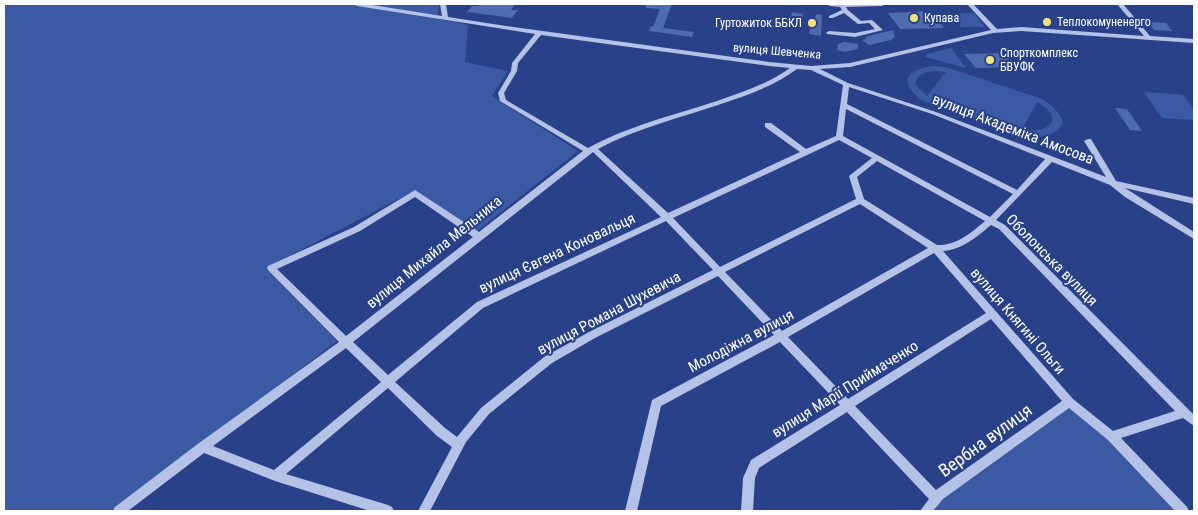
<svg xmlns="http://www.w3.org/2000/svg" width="1198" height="515" font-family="'Roboto Condensed',sans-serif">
<rect width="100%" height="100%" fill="#284188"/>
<g fill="#3c59a4" fill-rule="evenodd">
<path d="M4,4H439L438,15L435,18L468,25L465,62L508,71L492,96L578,151L476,232L414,191L266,268L337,341L117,511H4Z"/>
<path d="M974,13L985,27H961L951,14Z"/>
<path d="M951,48L966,68L925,57L927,54Z"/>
<path d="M932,66L946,67L1042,99C1052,106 1060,111 1063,123C1055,139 1037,137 1022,136L921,100C899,82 905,70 932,66ZM935,71L946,72L927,96L916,85C916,73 926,72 935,71ZM1037,102L1046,108L1051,114L1053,120C1046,132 1034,131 1022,130Z"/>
<path d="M1144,92L1183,95L1194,109V120L1162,118Z"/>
<path d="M1069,402L1112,436L1183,511H926Z"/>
</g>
<g fill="#506aaf">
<path d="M480,4H515L511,10H518L512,18L467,12L472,6H478Z"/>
<path d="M646,4H672L663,28L694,32L692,37L649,31L651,26L653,27L660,9L646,8Z"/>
<path d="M931,11L944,28L900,29L888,13Z"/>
<path d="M792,12L803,14L802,23L790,22Z"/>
<path d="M816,14L822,15L821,36L809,34L811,20L814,21Z"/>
<path d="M1148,22L1166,23L1172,31L1154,30Z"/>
<path d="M893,30L895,37L891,40L869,45L862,40L867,39L865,37Z"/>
<path d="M844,42L858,44V49L845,52L837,50L838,44Z"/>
<path d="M1003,53L1016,67L976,68L964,54Z"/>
<path d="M1115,108L1127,109L1142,131L1130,130Z"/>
</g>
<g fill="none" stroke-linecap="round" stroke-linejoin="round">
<g fill="#b4c2e8" fill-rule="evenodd">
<path d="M354,4H366L442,16L440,4H446L448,17L506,26L769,62L811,66L850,63L991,30L967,4H973L997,29L1021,27L1144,36L1117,4H1123L1150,36L1194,39V43L1021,31L993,33L850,67L820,69L848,83L936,112L1106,177L1084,141L1088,139H1091L1116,181L1194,198V204L1125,188L1194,232V239L1125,197L1110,185L1052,162L996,220L1005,225L1194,415V426L1183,418L1121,438L1187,507L1189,511H1175L1108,440L1069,408L943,499L933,511H920L929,499L847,412L759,468L755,478L753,511H741L743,478L751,460L840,405L780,342L661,406L637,511H625L652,400L774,335L718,276L595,338L552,363L489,414L466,442L430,511H418L452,447L437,436L388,388L286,474L388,505L392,507L394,511H370L275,481L204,453L128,511H113L115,507L199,443L339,342L268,270L267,268L268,266L354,227L415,190L479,232L583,151L500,101L498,93L511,71L512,63L535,34L357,6ZM541,35L769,66L790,68C768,84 742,92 717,101C674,115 628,126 588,148L506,100L504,93L517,71L518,63ZM797,69L811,70L843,85L836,136L806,149L771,123H765V127L800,152L668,213L598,149C637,128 680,118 721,104C748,95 774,86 797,69ZM849,87L932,114L1045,159L1017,190L847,104ZM846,109L1013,194L990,217L843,136ZM839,140L872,158L849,176L856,199L720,267L673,218ZM593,152L661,217L477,302L388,375L353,342ZM877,161L985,221C971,233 956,246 937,245L864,199L857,177ZM415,197L473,237L346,336L277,269L360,231ZM860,204L928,248L782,331L725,272ZM666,221L713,270L589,332L544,357L481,408L457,437L445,428L395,382L483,308ZM991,225L999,229L1175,411L1113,431L1073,399L943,251C962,250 978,236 991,225ZM934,253L986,313L848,399L788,337ZM991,319L1062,401L936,490L855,406ZM346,348L381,382L274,470L213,446Z"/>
<path d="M827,4H885L882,6L846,7L848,10L861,21L872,20L883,30L855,37L827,34L826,33L829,31L855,33L875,29L869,23L858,24L844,13L833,18H829V16L842,10L840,7L830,6Z"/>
</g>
</g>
<g fill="#f1e37a" stroke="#284188" stroke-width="2">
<circle cx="914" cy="18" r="5"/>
<circle cx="1047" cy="22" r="5"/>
<circle cx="812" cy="23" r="5"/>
<circle cx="990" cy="60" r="5"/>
</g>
<g text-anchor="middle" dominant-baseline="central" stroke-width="4" stroke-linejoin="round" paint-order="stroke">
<g font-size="12" fill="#fff" stroke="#284188" text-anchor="start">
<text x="924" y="18">Купава</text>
<text x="1057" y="22">Теплокомуненерго</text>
<text x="802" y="23" text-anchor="end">Гуртожиток ББКЛ</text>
<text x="1000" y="53">Спорткомплекс<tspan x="1000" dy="14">БВУФК</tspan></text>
</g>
<g font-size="12" fill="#fff" stroke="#284188">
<text transform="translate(777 51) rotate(5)">вулиця Шевченка</text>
</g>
<g font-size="15" fill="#fff" stroke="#284188">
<text transform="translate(1013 129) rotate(21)">вулиця Академіка Амосова</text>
<text transform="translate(434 252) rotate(-39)">вулиця Михайла Мельника</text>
<text transform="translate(557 253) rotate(-25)">вулиця Євгена Коновальця</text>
<text transform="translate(1052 260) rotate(45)">Оболонська вулиця</text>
<text transform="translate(609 313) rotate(-28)">вулиця Романа Шухевича</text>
<text transform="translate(1018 321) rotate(49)">вулиця Княгині Ольги</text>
<text transform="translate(741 341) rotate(-28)">Молодіжна вулиця</text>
<text transform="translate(845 389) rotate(-32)">вулиця Марії Приймаченко</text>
</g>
<g font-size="18" fill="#fff" stroke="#284188">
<text transform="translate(985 440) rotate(-36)">Вербна вулиця</text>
</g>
</g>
<rect width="1198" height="515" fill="none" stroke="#ffffff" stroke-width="10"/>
</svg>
